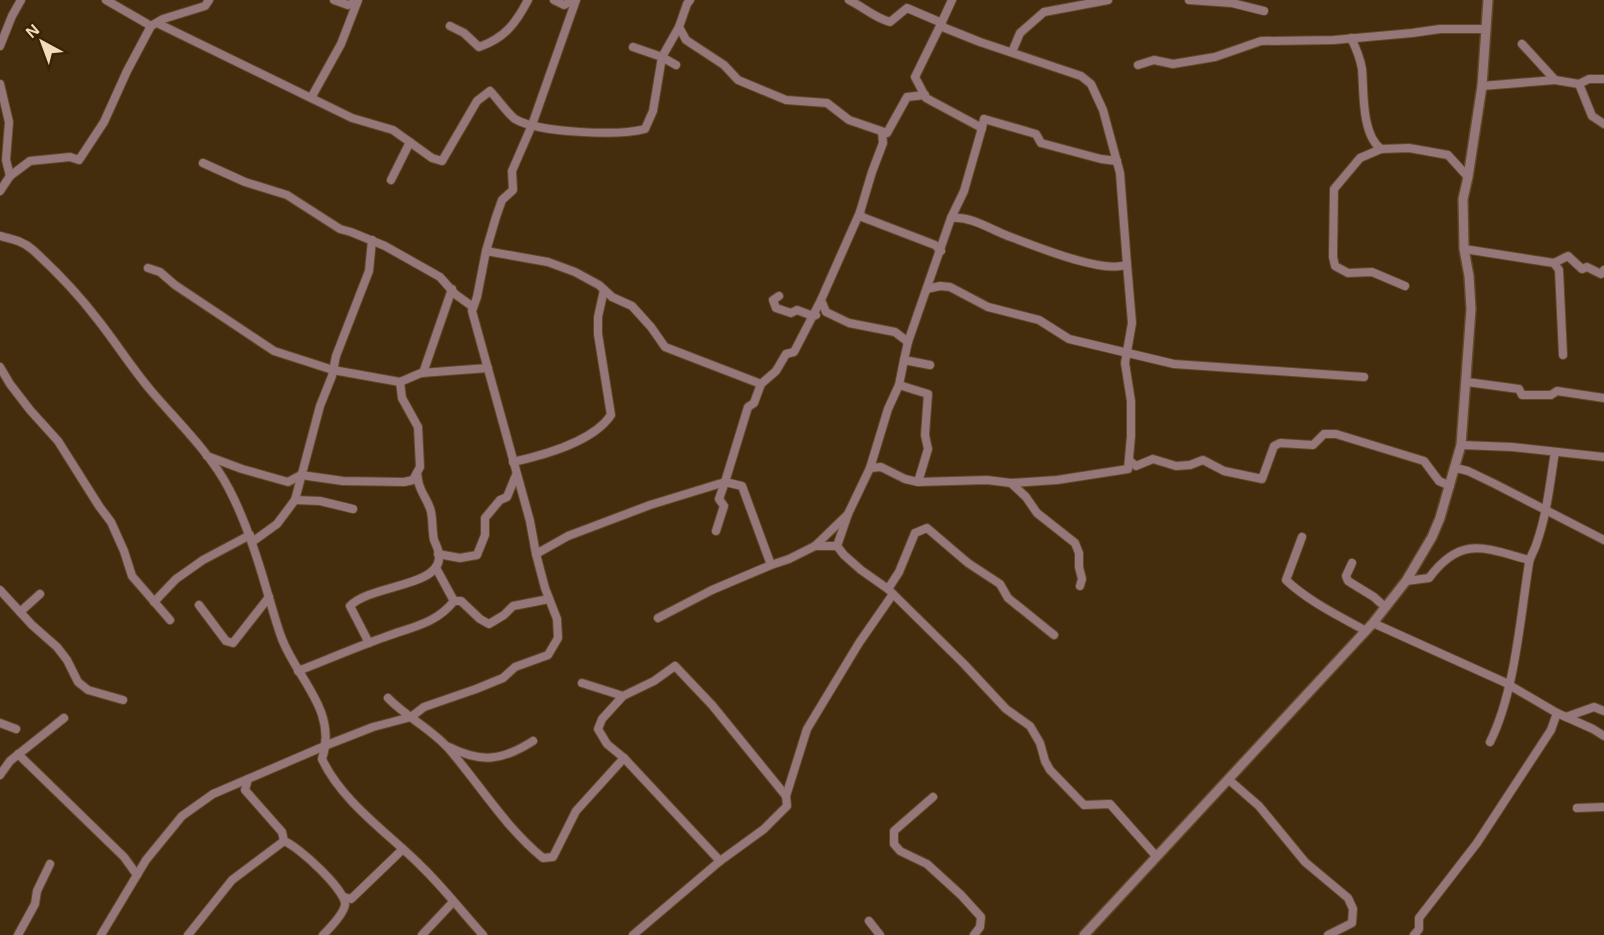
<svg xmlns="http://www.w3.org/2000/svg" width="1604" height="935" font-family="Arial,sans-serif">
<rect width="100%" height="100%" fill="#432d0d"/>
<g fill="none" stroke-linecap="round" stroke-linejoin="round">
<g stroke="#5f4929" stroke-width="10">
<g id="minor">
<path d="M106,0L151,26"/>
<path d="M334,0L348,5L357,2"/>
<path d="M554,0L564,5L574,0"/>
<path d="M690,0L687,4L679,27L686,40L724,65L738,80L786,100L827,103L849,120L887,133L907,97L925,95"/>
<path d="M849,0C865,8 873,17 890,22L907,8L942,23"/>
<path d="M1189,0L1232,3L1264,11"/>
<path d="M157,23L352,118L393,130L432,158L442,161L477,101L490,91C497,98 508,114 515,119C539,133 619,136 645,129L653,111L662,57L679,27"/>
<path d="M450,26L464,33L479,47C505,38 516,23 528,0"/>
<path d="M1351,38C1356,48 1360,57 1362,69C1364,90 1361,134 1381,149"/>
<path d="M1522,44L1555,80L1579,84L1592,116L1604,124"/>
<path d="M0,46L12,16L21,0"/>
<path d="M633,47L662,57L676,65"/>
<path d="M1012,52L1020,33L1044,12L1108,0"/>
<path d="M1138,65L1154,60L1173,64L1215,57L1261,41L1334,40L1412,33L1440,29H1485"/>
<path d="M0,84L9,122L6,160L10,176"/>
<path d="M1579,84L1589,79H1604"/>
<path d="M1482,86L1555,80"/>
<path d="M311,98L341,44L358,0"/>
<path d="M982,128L984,119L1036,134L1041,143L1101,159L1117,161"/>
<path d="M882,132L883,143L872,172L860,212L862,217L935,245L941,251"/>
<path d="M203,163L245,182L287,195L340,229L351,232L385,246L440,277L455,294L473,307"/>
<path d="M391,180L410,142"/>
<path d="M0,191L10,176L30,161L70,157L79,160L104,122L127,71L151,26L163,19L205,6L209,0"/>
<path d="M860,212L821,300L826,312L849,323L895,332L908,342"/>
<path d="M951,218C969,216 987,227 1003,234C1027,243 1106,276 1127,264L1120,173L1103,110L1091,84L1081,76L980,42L940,26L952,0"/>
<path d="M0,236C12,239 23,241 33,250C56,271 79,295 98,320C117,344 133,370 153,393C177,421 212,455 229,489C246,521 257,556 267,591C272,607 276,623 282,639C298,680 338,711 322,759C342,802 388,833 421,866C443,887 462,912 483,935"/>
<path d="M1464,249L1554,263L1568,256L1582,269L1587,267L1601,274L1604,270"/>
<path d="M486,251L548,262L575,272L599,285L612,297L632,306L651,327L665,347L761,384"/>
<path d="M1554,263L1559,270L1563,355"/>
<path d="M148,268L160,272L175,285L274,351L333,370L400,382L421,373L488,368"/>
<path d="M1405,286L1372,272L1348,273L1335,266L1333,257L1334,189L1360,158L1381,149L1409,148L1448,155L1468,177"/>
<path d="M927,289L940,286L950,287L988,307L1039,320L1069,339L1174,364L1364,377"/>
<path d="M779,296L773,300L776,308L791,313L797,310L813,316L816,315"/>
<path d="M930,365L904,360L908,342L951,218L964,191L982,128L926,98L915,77L940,26"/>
<path d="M0,367L10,384L30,410L58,441L99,506L111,522L124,551L132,576L170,620"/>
<path d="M423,373L452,289"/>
<path d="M1467,382L1519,389L1522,395H1551L1557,391L1604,398"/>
<path d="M899,385L928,394L925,435L928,449L918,482"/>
<path d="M1461,445L1512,447L1604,457"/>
<path d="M207,456L242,469L288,482L301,475L343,481L404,482L413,480L420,467L418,427L402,398L400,382"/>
<path d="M1130,461L1136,466L1153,459L1176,466L1190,465L1203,460L1224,471L1262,479L1274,446L1280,443L1313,445L1324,434H1336L1424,461L1439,481L1450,486"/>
<path d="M513,462C544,455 593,442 611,415L598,334V317L604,290"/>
<path d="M870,468L881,467L905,479L918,482L987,480L1011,483L1057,480L1128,469L1131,436V401L1125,363L1132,323L1127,264"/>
<path d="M1456,468L1468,471L1495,484L1604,540"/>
<path d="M1011,483L1026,497L1037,513L1075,543L1079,553V567L1082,579L1080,586"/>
<path d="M295,500L320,501L353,509"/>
<path d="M848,514L837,546L844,555L861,570L888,589L964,664L1006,709L1030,726L1040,743L1045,761L1050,770L1084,805L1110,804L1156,856"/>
<path d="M716,531L724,506L719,499L725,482L742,486L771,565"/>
<path d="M1302,537L1286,580C1308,601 1339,616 1366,631"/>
<path d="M252,542L277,524L295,500L320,406L332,376L336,356L369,271L372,240"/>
<path d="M815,546H837"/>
<path d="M438,554L460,558L477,555L485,535V518L500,500L507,497L516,475"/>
<path d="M536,554L530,521L472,311L477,297L486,251L496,217L502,200L513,190L512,171L532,125L576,0"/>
<path d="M1352,563L1346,576L1348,581L1374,597L1385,607"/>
<path d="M436,568L454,601"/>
<path d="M1406,581L1429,578C1461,535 1485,548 1529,560"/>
<path d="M888,589L899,572L915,533L927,528L968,563L1000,584L1008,598L1054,635"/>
<path d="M0,590L32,625L57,647L67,660L78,682L88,690L123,700"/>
<path d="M154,602L176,579L203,560L250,535"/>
<path d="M199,605L226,641L233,643L269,597"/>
<path d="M20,612L40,594"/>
<path d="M658,618L712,590L771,565L789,559L815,546L848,514L870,468L888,409L899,385L904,360"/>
<path d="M1373,623L1504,682L1557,713L1593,729L1604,736"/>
<path d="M369,643L350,606C370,585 438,587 439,558C440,552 436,545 434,540C432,531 433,521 431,512C429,502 423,496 420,487C418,483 418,478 417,473"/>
<path d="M298,671C327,660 356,647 385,637C411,627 436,624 454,601H461L480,619L489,624L504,615L513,606L549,599"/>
<path d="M582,683L623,696L654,681L675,666L712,705L786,796L787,806L764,829L720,861L633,935"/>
<path d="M623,696L602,719L598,729L607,744L624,758"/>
<path d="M388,698C406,717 432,729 449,749C480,785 506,828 543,858L553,857L576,811L624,758L720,861"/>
<path d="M1566,717L1594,707L1604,711"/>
<path d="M0,723L16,729"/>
<path d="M1490,742C1515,692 1520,619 1529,563C1530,556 1535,550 1537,542C1547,514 1550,482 1555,452"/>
<path d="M449,747C481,763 502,761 533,741"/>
<path d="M18,754L124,857L137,875"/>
<path d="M0,775L10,761L64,718"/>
<path d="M248,779L245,790L282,832L284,841C298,846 347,891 345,905C343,915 330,928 323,935"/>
<path d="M1228,779L1259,806L1305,862L1348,898L1353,909L1352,923L1328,935"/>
<path d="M786,796L807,729L859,643L893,594"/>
<path d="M933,797L894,831V844L900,851L927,864L961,895L981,917L980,927L974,935"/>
<path d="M1577,808L1604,807"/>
<path d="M344,897L351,899L403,849"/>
<path d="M869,921L880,935"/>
<path d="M18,935L35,904L37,891L50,864"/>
<path d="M101,935L146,860L182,816L213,794L327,745L373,727L411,717L424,707L476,689L503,678L515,667L548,655L558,638L557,619L545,588L536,554L568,536L650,505L725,482L748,407L754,403L761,384L776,371L786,354L794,352L821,300"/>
<path d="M188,935L232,880L284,841"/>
<path d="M422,935L453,902"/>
<path d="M1414,935L1419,929V918L1477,843L1551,730L1557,713"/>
</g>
</g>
<g stroke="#5f4929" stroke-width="12">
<path id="tertiary" d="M1084,935L1373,623L1406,581L1432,537L1440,518L1461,445L1471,309L1469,276L1464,249L1463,199L1468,177L1482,86L1488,0"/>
</g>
<use href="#minor" stroke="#957679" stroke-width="8"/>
<use href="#tertiary" stroke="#957679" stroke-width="9"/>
</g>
<g transform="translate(42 42) rotate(319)" stroke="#382302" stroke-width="4.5" paint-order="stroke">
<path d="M0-4.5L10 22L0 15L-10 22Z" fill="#f2dabd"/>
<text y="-9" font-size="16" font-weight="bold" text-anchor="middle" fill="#f2dabd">N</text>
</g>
</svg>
